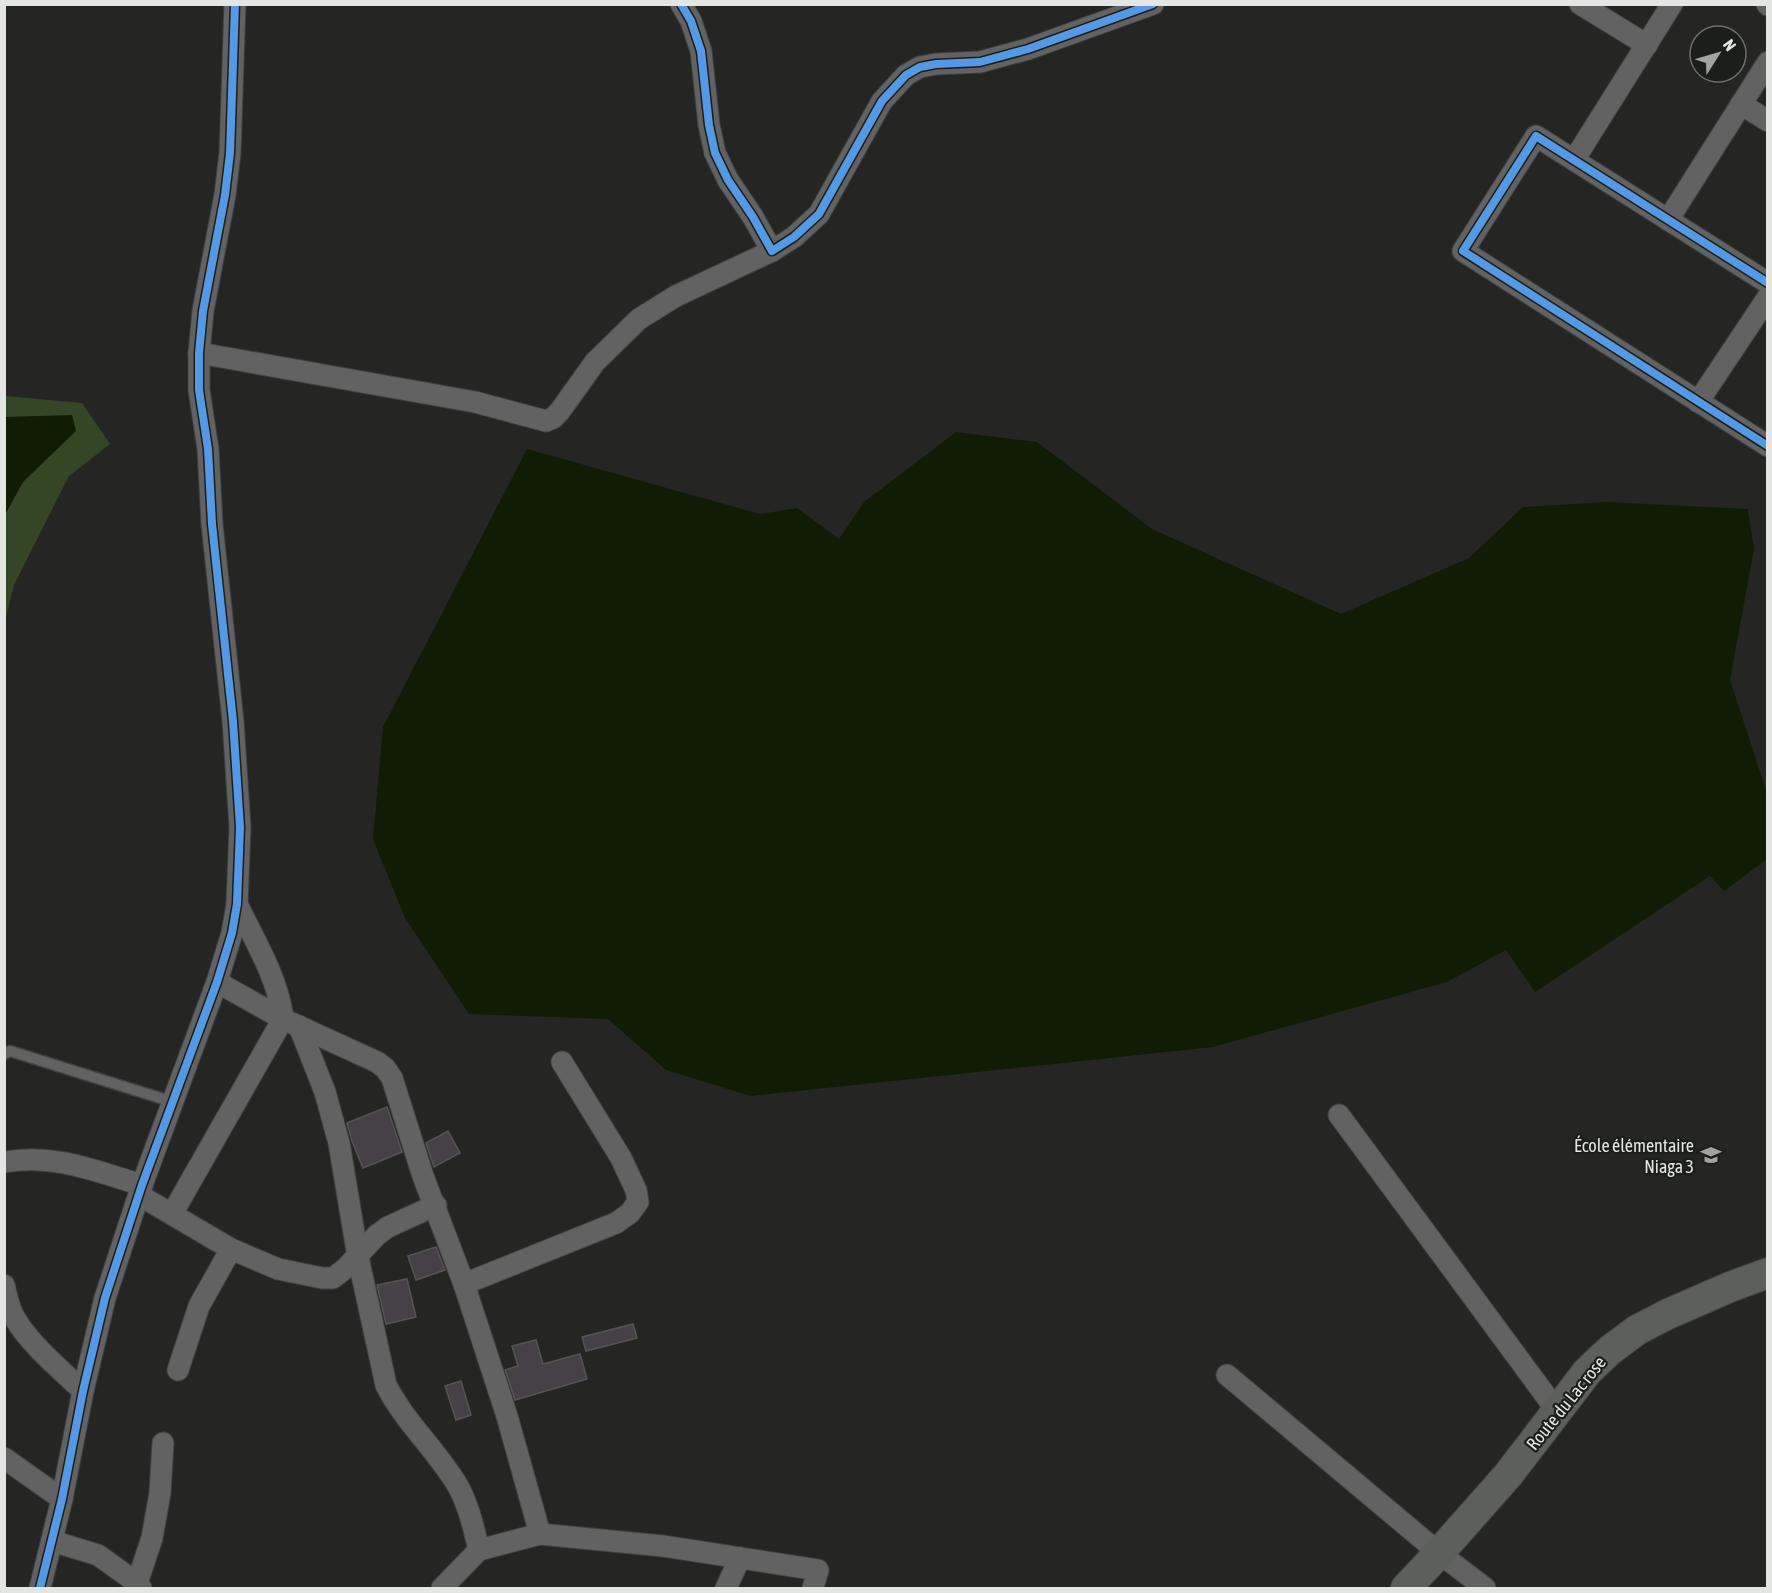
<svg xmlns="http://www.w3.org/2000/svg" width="1772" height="1593" font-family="'Asap Condensed',sans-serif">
<rect width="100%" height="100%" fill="#252624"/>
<path fill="#354626" d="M5,396L82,403L110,444L69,476L14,585L5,620Z"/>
<g fill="#101d04">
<path d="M72,415L76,431L23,482L5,515V417Z"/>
<path d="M956,432L1037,442L1152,529L1341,614L1469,558L1523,507L1607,502L1748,509L1754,549L1730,680L1767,793V859L1724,891L1710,876L1535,992L1506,950L1447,982L1213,1047L751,1096L666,1070L608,1019L469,1014L405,918L373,839L383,727L527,449L760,514L797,508L839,539L864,502Z"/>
</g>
<g fill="#464047" stroke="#555554" stroke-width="1.5">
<path d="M387,1107L402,1152L363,1168L352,1141L347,1123Z"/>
<path d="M448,1131L460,1153L434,1167L426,1143Z"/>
<path d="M436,1247L445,1270L416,1280L408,1256Z"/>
<path d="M407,1279L416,1317L386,1324L377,1285Z"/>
<path d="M633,1324L637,1338L586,1351L582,1337Z"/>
<path d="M536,1340L543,1364L580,1354L587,1379L515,1400L505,1370L518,1366L512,1346Z"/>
<path d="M461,1381L471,1415L456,1420L445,1386Z"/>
</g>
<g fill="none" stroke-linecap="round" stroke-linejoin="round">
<g stroke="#414240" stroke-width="13">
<path id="lane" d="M4,1054L10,1051L173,1102"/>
</g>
<g stroke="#414240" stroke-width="23">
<g id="street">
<path d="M681,4L691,21L701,51L709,125L715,153L728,180L753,217L772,251L794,237L819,214L882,101L906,75L920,67L936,64L980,62L1028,49L1153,4"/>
<path d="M1580,4L1647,45"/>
<path d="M1767,4L1768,5"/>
<path d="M1741,104L1768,121"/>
<path d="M1574,160L1672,4"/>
<path d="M1668,220L1768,62"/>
<path d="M1768,283L1536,136L1463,251L1768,446"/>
<path d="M199,353L475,402L546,421L553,418L560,411L595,362L639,319L676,296L772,251"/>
<path d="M1698,402L1768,297"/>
<path d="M217,982L283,1019L377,1062L385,1068L392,1078L423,1176L464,1284L507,1416L540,1534"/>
<path d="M299,1026L325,1092L339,1143L358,1257L386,1385C405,1423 438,1451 459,1488C469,1507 474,1529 479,1550L442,1588"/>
<path d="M1339,1115L1557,1411"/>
<path d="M4,1162C54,1153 95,1171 142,1185"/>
<path d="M139,1195L231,1249L278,1269L322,1278H333L346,1268L377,1235L388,1227L436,1205"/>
<path d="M172,1214L283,1019C278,978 255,941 237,904"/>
<path d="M464,1284L616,1223L630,1213L638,1202L636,1190L621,1158L562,1062"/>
<path d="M4,1285C7,1297 9,1310 16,1320C29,1343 63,1372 83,1391"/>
<path d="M178,1370L199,1306L231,1249"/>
<path d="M1227,1375L1439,1553L1485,1588"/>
<path d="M4,1458L62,1499"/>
<path d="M52,1541L98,1555L137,1583L141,1588"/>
<path d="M479,1550L540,1534L663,1546L818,1570L813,1588"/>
<path d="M137,1583L152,1538L160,1493L163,1443"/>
<path d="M40,1588L62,1499L83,1391L105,1298L142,1185L217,982L232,933L237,904L240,827L233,721L212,524L208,449L199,390V353L203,311L225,195L230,153L235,4"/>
<path d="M726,1588L740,1558"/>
</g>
</g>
<g stroke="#414240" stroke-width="32">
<path id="secondary" d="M1406,1588L1439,1553L1508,1475L1587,1372L1609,1351L1637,1330L1668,1314L1730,1287L1768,1273"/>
</g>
<use href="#lane" stroke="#616261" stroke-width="10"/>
<use href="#street" stroke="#616261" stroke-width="21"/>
<use href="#secondary" stroke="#5d5f5b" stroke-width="30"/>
<g stroke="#1c1e1a" stroke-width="11">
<g id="cycleway">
<path d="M681,4L691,21L701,51L709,125L715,153L728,180L753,217L772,251L794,237L819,214L882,101L906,75L920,67L936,64L980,62L1028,49L1153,4"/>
<path d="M1768,283L1536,136L1463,251L1768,446"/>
<path d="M40,1588L62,1499L83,1391L105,1298L142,1185L217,982L232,933L237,904L240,827L233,721L212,524L208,449L199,390V353L203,311L225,195L230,153L235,4"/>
</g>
</g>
<use href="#cycleway" stroke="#5399e6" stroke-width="8"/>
</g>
<defs>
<g id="school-bare" transform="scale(1.62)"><path d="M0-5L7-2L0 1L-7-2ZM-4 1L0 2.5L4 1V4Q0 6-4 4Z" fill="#a1a3a0" stroke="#1c1e1a" stroke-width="2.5" paint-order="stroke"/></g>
</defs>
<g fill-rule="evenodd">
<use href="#school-bare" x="1711" y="1155"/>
</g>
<g text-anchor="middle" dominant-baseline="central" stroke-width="4.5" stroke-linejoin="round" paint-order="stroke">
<g font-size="18" fill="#e4e6e3" stroke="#1c1e1a" text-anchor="end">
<text x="1694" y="1145">École élémentaire<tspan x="1694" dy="21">Niaga 3</tspan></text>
</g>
<g font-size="18" fill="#e4e6e3" stroke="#1c1e1a">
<text transform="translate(1566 1403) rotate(-51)">Route du Lac rose</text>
</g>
</g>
<rect width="1772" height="1593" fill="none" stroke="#e4e6e3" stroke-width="12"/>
<g transform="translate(1718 54) rotate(53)"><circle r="28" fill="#1c1e1a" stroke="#6c6e6a" stroke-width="1.5"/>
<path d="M0-4.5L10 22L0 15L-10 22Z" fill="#a1a3a0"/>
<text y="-9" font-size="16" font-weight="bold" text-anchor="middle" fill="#e4e6e3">N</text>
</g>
</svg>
